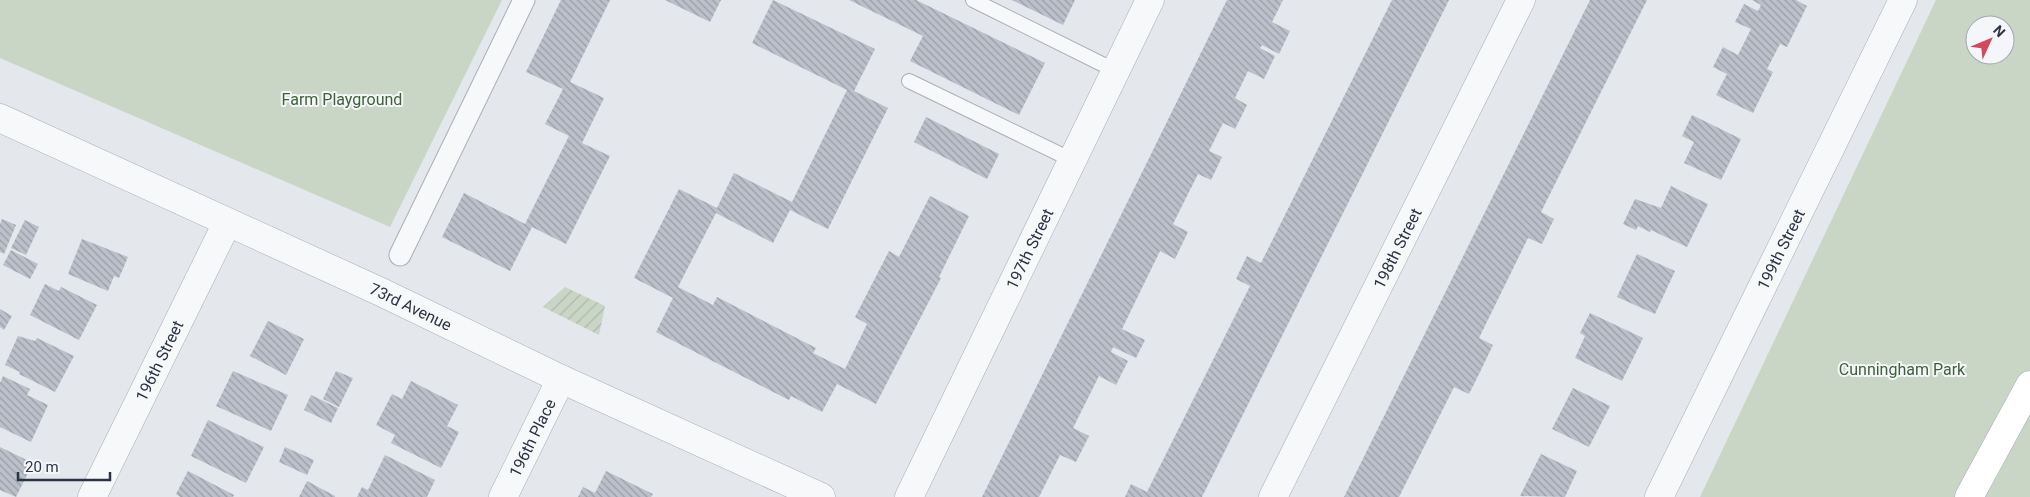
<svg xmlns="http://www.w3.org/2000/svg" width="2030" height="497" font-family="Roboto,sans-serif">
<defs>
<pattern id="garden-furrows" width="10" height="10" patternUnits="userSpaceOnUse" patternTransform="scale(1.25)"><rect width="10" height="10" fill="#c9d6c5"/><path d="M-1 1l2-2M0 10L10 0M9 11l2-2" fill="none" stroke="#adb8ab"/></pattern>
<pattern id="building-back-hatch" width="6" height="6" patternUnits="userSpaceOnUse" patternTransform="scale(1.25)"><rect width="6" height="6" fill="#bbc0ca"/><path d="M-1 5l2 2M0 0l6 6M5-1l2 2" fill="none" stroke="#989da6"/></pattern>
</defs>
<rect width="100%" height="100%" fill="#e4e7ec"/>
<g fill="#c9d6c5" fill-rule="evenodd">
<path d="M0,0H502L390,227L0,58Z"/>
<path d="M1936,0H2030V497H1700ZM1975,25H2005V55H1975Z"/>
</g>
<path fill="url(#garden-furrows)" d="M565,287L605,306L599,335L543,307Z"/>
<g fill="url(#building-back-hatch)">
<path d="M561,0H610L570,82L604,98L582,143L610,156L566,244L532,227L510,271L442,237L464,193L525,224L569,136L545,124L563,89L526,72Z"/>
<path d="M665,0H721L710,22Z"/>
<path d="M773,0L875,49L854,91L888,108L828,229L790,210L773,243L716,213L678,287L713,305L717,297L816,348L813,353L845,369L867,324L855,317L889,251L899,257L930,196L969,216L939,277L941,278L876,404L837,384L822,412L791,396L789,400L656,332L673,298L634,278L679,189L717,208L734,173L792,202L847,90L752,43Z"/>
<path d="M849,0H916L1045,63L1019,115L910,61L923,36Z"/>
<path d="M1012,0H1075L1063,25Z"/>
<path d="M1227,0H1283L1272,22L1290,31L1279,54L1262,45L1260,48L1275,56L1264,79L1248,71L1235,98L1247,105L1235,129L1223,123L1209,151L1222,157L1211,180L1198,174L1173,224L1188,232L1175,259L1160,251L1122,329L1145,340L1136,358L1113,347L1111,352L1128,361L1116,385L1099,376L1073,428L1089,436L1076,462L1060,455L1039,497H982Z"/>
<path d="M1392,0H1449L1202,497H1125L1131,484L1147,492L1250,286L1236,279L1247,256L1261,263Z"/>
<path d="M1590,0H1647L1541,212L1554,219L1542,244L1528,238L1479,338L1493,345L1480,372L1469,394L1454,387L1399,497H1344Z"/>
<path d="M1752,0H1796L1807,6L1787,47L1780,44L1767,69L1773,72L1753,113L1716,95L1727,74L1713,67L1723,47L1738,55L1751,29L1735,22L1744,4L1758,11L1761,5Z"/>
<path d="M1692,115L1741,139L1721,180L1684,163L1694,142L1682,136Z"/>
<path d="M926,117L999,154L987,179L914,142Z"/>
<path d="M1671,186L1708,204L1687,247L1651,230L1650,232L1638,226L1636,230L1623,224L1635,199L1661,208Z"/>
<path d="M2,219L16,225L4,254L0,252V224Z"/>
<path d="M25,220L39,227L26,255L11,248Z"/>
<path d="M82,239L128,257L119,278L114,276L108,291L68,274Z"/>
<path d="M11,250L38,264L30,279L3,265Z"/>
<path d="M1637,254L1675,271L1655,314L1617,297Z"/>
<path d="M45,284L59,291L61,287L97,305L79,340L30,315Z"/>
<path d="M0,309L12,316L4,330L0,327Z"/>
<path d="M1590,313L1643,338L1622,381L1575,358L1585,336L1580,333Z"/>
<path d="M268,321L304,339L286,375L250,356Z"/>
<path d="M18,336L35,341L37,338L74,356L55,392L19,374L20,372L5,365Z"/>
<path d="M233,371L288,395L271,431L216,406Z"/>
<path d="M336,371L353,378L339,407L323,399Z"/>
<path d="M3,376L30,389L27,395L48,405L31,442L0,427V383Z"/>
<path d="M411,381L458,405L447,426L459,432L441,468L391,443L395,435L376,425L392,394L402,399Z"/>
<path d="M1573,388L1610,406L1589,447L1552,429Z"/>
<path d="M311,395L338,408L331,423L304,410Z"/>
<path d="M208,420L264,447L246,483L191,456Z"/>
<path d="M0,447L33,463L16,497L0,490Z"/>
<path d="M285,447L314,460L307,475L279,462Z"/>
<path d="M1541,454L1577,471L1565,497L1520,496Z"/>
<path d="M385,455L435,480L427,497H357L362,487L368,490Z"/>
<path d="M188,471L234,495L233,497H180L176,494Z"/>
<path d="M606,471L653,494L651,497H578L583,487L595,493Z"/>
<path d="M307,481L335,496V497H299Z"/>
</g>
<g fill="none" stroke-linecap="round" stroke-linejoin="round">
<g stroke="#a9aeb7" stroke-width="16">
<g id="service">
<path d="M973,0L1116,71"/>
<path d="M909,81L1072,160"/>
</g>
</g>
<g stroke="#a9aeb7" stroke-width="23">
<path id="pedestrian" d="M400,255L524,0"/>
</g>
<g stroke="#a9aeb7" stroke-width="29">
<g id="minor">
<path id="s1" d="M92,497L227,223"/>
<path id="s2" d="M503,497L561,379"/>
<path id="s3" d="M909,497L1150,0"/>
<path id="s4" d="M1273,497L1521,0"/>
<path id="s5" d="M1659,497L1903,0"/>
</g>
</g>
<g stroke="#a9aeb7" stroke-width="29">
<g id="tertiary">
<path id="s6" d="M0,118L381,292L561,379L821,497"/>
</g>
</g>
<g stroke="#a3abb8" stroke-width="29">
<path id="primary" d="M1969,497L2030,385"/>
</g>
<use href="#service" stroke="#f7f8fa" stroke-width="14"/>
<use href="#pedestrian" stroke="#f7f8fa" stroke-width="21"/>
<use href="#minor" stroke="#f7f8fa" stroke-width="28"/>
<use href="#tertiary" stroke="#f7f8fa" stroke-width="28"/>
<use href="#primary" stroke="#fff" stroke-width="28"/>
</g>
<g text-anchor="middle" dominant-baseline="central" stroke-width="4" stroke-linejoin="round" paint-order="stroke">
<g font-size="16" fill="#3f6138" stroke="#f4f6f9">
<text x="342" y="99">Farm Playground</text>
<text x="1902" y="369">Cunningham Park</text>
</g>
<g font-size="16" fill="#2b3445" stroke="#f4f6f9">
<text stroke="none"><textPath href="#s4" startOffset="278">198th Street</textPath></text>
<text stroke="none"><textPath href="#s5" startOffset="276">199th Street</textPath></text>
<text stroke="none"><textPath href="#s3" startOffset="276">197th Street</textPath></text>
<text stroke="none"><textPath href="#s6" startOffset="452">73rd Avenue</textPath></text>
<text stroke="none"><textPath href="#s1" startOffset="152">196th Street</textPath></text>
<text stroke="none"><textPath href="#s2" startOffset="66">196th Place</textPath></text>
</g>
</g>
<g transform="translate(1990 40) rotate(46)"><circle r="24" fill="#f4f6f9" stroke="#a4a8b1"/>
<path d="M0-4L9 19L0 12L-9 19Z" fill="#d1495b"/>
<text y="-8" font-size="14" font-weight="bold" text-anchor="middle" fill="#2b3445">N</text>
</g>
<path d="M18 472v8h92v-8" fill="none" stroke="#2b3445" stroke-width="2.5"/>
<text x="25" y="472" font-size="15" fill="#2b3445" stroke="#f4f6f9" stroke-width="4" paint-order="stroke">20 m</text>
</svg>
